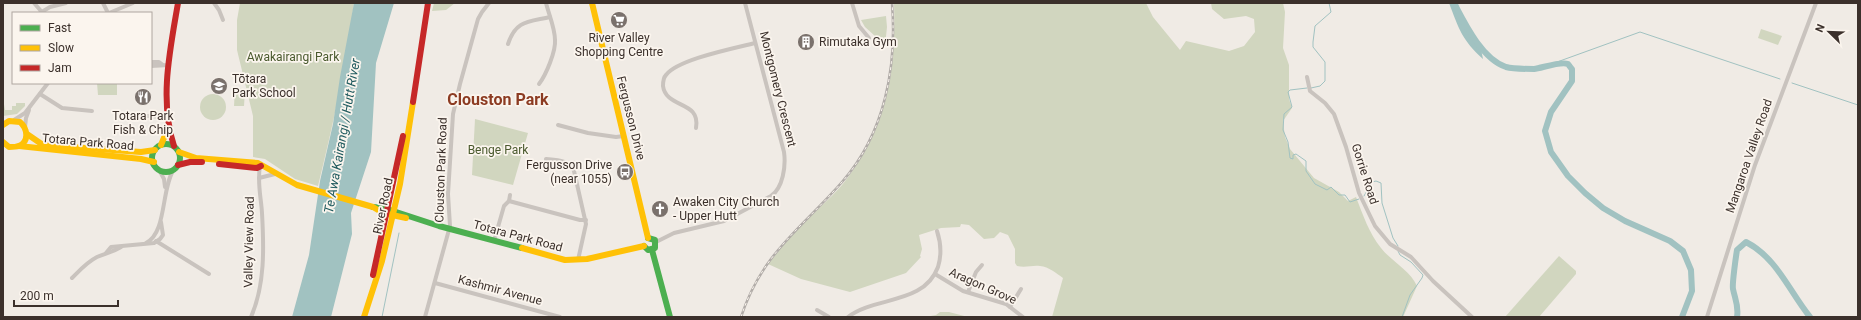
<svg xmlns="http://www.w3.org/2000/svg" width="1861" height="320" font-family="Roboto,sans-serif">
<rect width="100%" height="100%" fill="#f0ebe5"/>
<g fill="#d1d6bf">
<path d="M240,3H354C346,66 333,125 318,186L295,179L265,159L253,157V116L237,50V20Z"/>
<path d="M434,3H455L446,10L432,11Z"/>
<path d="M894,3H1146L1153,17L1180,50L1186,41L1229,51L1244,46L1255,32L1254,19L1246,16L1224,19L1212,9L1211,3H1283L1285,12L1283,48L1289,65V99L1292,108L1283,121L1285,137L1290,149L1314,178L1339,192L1348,201L1356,197C1363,215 1369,233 1381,248C1392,262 1410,270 1417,286L1403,317H1052L1063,278C1056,273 1049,267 1040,266C1032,265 1026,268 1017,266L1015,263V249L1008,235L1000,232L994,238L984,239L969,225L961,224L960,227L941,228L919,235L922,249L920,256L921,257L906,273L850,292L801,279L768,264C778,252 788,239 799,228C813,213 829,200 842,185C887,129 896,73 894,3Z"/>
<path d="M886,16L887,27L885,46L872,43L875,36L865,27L861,20Z"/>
<path d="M1761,29L1782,36L1778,45L1758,38Z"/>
<path d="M97,83H117V95H98Z"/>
<path d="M235,88L245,89L244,106H234Z"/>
<circle cx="213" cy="107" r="13"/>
<path d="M3,98L5,110H12V106H16V103H25V106L17,114L3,116Z"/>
<path d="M475,119L528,133L513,185L472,175Z"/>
<path d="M1559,256L1576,271V274L1539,317H1505Z"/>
<path d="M940,312H949L968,317H925L936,315Z"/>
</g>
<g fill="#a1c2c1">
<path d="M354,3H394L376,63L371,152L351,213L352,234L331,317H292L309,255L320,181L333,124L340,77Z"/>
<path d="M1449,3H1458L1460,19L1480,44L1483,59C1462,40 1459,29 1449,3Z"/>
</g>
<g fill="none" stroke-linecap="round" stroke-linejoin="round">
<g stroke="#a1c2c1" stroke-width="1">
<path d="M1546,66L1640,32L1780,79"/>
<path d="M1792,83L1858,105"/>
<path d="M1307,88L1290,90L1288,92L1292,107L1284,114L1283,130L1288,142L1290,158L1293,159V155L1296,154L1306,161V171L1315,184L1327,190L1331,187L1339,195H1345L1350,202L1359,199"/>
<path d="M1311,88L1320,86L1325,81V62L1313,47V42L1315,26L1331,12L1329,3"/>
<path d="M1364,196L1372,182L1376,181L1381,183L1382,203L1393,238L1398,246"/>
<path d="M1398,251L1400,255L1411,262L1423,275L1422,278L1410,295L1402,317"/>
<path d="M382,317L399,233"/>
</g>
<g stroke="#a1c2c1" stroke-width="6">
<path d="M1454,3C1465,24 1482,59 1506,67C1513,69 1527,69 1534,69C1542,68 1561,61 1568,64C1569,65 1570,67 1572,69V81L1551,112L1545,131L1551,152L1568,176L1585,193L1603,208L1625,221L1670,241L1683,251L1691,270L1692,291L1682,317"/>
<path d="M1737,317C1739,306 1735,299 1733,289C1732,284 1736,256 1737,250L1746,242C1777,258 1789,291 1810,317"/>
</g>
<g stroke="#c9c3be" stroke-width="4">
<path d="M34,3L41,11"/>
<path d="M103,3L108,13"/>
<path d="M214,3L219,10L223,20"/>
<path d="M852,3L859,26L869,38"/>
<path d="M40,13L50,7L66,3"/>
<path d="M109,13L133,3"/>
<path d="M508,44C516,20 528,22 550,17"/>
<path d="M151,62H159L163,65"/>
<path d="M151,66L169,65"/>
<path d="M1307,77L1310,91L1325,103L1334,114L1346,147L1359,193L1375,226L1390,244L1411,257L1433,281L1472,317"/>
<path d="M539,84C546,75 556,51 555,40C555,28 549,15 546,3"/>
<path d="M40,94L62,108L92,111"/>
<path d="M128,115L167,117"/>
<path d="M14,120L25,113L48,83"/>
<path d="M558,125L588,133L616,137L624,136"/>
<path d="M25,127L26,118L29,110"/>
<path d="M696,128C701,100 666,109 663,86C663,82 663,78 666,75C678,59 736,48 755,43"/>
<path d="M546,159C557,160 569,160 574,171L586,224L578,260"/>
<path d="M158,168L164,179L165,187"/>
<path d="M259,178L275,174"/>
<path d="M509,201L580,220H586"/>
<path d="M156,241L209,274"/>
<path d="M494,241L504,206L509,201L510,195"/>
<path d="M656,242L674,233L724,221L771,196C783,188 786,166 784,152L745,3"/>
<path d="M146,243C167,233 161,188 174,169"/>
<path d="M106,253L111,247L154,243L160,239L163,235L161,222"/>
<path d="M935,274L963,291L1006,304L1023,317"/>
<path d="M72,278C80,270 87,262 97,257C106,253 113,252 121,247"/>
<path d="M435,283L560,317"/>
<path d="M968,292L976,272L982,265"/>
<path d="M1010,307L1021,289"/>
<path d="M817,310L829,317"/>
<path d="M251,317C265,285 264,248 262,213C261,197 257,182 260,166"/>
<path d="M425,317L450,226L448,194L453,114L460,84L478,19L482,12L489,3"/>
<path d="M848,317C875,296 924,305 938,267C942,254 941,243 937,231"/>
<path d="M1707,317L1755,165L1816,3"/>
</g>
<g stroke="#4caf50" stroke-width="6">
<circle cx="166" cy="158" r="14"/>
<path d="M373,207L384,208L439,226L522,248"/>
<path d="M644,246L648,250L655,248V240L648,238"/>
<path d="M652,250L670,317"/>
</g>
<g stroke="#ffc107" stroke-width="6">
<path d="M592,3L648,238"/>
<path d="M3,125L9,121L20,122C27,128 30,141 19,146C16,147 12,147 9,147L3,142"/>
<path d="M27,134L43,145L141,152L155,150"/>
<path d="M161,145L168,128"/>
<path d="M19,146L141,159L154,162"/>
<path d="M179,152L196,158L258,163L297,185L373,207L383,213L406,218"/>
<path d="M522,248L565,260L587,259L644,246"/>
<path d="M364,317L382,261L400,184L413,102"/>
</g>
<g stroke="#c62828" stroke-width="6">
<path d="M413,102L428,3"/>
<path d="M174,146C159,100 170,50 178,3"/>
<path d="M219,164L257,168L261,166"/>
<path d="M178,165L190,162H202"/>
<path d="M373,275L403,136"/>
</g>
<g stroke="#b1aca8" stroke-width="2.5">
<path id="rail" d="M741,317C762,253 800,230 842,182C885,133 897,67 892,3"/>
</g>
<use href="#rail" stroke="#fbf5ee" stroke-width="1" stroke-dasharray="3" stroke-linecap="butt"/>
</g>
<defs>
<g id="supermarket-disc" transform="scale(0.9)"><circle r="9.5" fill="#7a716c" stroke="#fbf5ee"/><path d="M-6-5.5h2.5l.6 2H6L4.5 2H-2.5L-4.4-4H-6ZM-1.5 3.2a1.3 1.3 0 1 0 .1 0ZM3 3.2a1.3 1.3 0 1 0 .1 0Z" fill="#fff"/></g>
<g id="building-disc" transform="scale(0.9)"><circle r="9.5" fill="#7a716c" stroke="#fbf5ee"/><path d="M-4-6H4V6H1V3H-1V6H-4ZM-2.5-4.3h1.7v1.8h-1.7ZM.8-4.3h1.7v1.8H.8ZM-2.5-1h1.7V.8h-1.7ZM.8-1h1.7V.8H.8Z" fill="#fff"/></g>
<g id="school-disc" transform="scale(0.9)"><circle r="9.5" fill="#7a716c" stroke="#fbf5ee"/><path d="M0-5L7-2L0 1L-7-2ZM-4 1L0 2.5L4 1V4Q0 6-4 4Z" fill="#fff"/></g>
<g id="restaurant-disc" transform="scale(0.9)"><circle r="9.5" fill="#7a716c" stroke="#fbf5ee"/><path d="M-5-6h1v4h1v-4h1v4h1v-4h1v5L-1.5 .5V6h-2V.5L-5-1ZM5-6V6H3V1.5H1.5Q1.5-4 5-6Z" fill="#fff"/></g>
<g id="bus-disc" transform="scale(0.9)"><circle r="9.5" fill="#7a716c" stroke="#fbf5ee"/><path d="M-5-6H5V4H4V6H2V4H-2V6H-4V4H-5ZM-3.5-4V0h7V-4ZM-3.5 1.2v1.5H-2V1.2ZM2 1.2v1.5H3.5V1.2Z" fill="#fff"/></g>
<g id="church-disc" transform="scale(0.9)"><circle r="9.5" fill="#7a716c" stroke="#fbf5ee"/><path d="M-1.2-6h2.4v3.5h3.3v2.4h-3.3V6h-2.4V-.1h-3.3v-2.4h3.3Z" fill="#fff"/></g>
</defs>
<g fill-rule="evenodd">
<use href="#supermarket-disc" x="619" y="20"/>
<use href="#building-disc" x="806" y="42"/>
<use href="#school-disc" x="219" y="86"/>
<use href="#restaurant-disc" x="143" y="97"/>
<use href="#bus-disc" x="625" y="172"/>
<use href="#church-disc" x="660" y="209"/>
</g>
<g text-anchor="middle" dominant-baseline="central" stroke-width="3.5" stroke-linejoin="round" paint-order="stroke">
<g font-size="12" fill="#3b302b" stroke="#fbf5ee" text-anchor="start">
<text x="619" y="38" text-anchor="middle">River Valley<tspan x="619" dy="14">Shopping Centre</tspan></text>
<text x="819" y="42">Rimutaka Gym</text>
<text x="232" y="79">Tōtara<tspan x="232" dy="14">Park School</tspan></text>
<text x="143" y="116" text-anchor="middle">Totara Park<tspan x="143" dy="14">Fish &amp; Chip</tspan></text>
<text x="612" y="165" text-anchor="end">Fergusson Drive<tspan x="612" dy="14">(near 1055)</tspan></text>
<text x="673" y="202">Awaken City Church<tspan x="673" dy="14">- Upper Hutt</tspan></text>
</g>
<g font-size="12" fill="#4a5a2e" stroke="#fbf5ee">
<text x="293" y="57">Awakairangi Park</text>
<text x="498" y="150">Benge Park</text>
</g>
<g font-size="12" fill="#3b302b" stroke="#fbf5ee">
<text transform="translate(778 89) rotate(76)">Montgomery Crescent</text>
<text transform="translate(631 118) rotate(76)">Fergusson Drive</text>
<text transform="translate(88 142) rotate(5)">Totara Park Road</text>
<text transform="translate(1749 156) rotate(-71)">Mangaroa Valley Road</text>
<text transform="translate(441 170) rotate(-88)">Clouston Park Road</text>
<text transform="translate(1365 174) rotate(72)">Gorrie Road</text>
<text transform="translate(383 206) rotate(-78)">River Road</text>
<text transform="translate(518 236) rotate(15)">Totara Park Road</text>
<text transform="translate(249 242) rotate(-89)">Valley View Road</text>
<text transform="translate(983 286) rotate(24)">Aragon Grove</text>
<text transform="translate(500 290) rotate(15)">Kashmir Avenue</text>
</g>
<g font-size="13" font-style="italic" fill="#1f5a5e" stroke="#fbf5ee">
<text transform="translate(342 136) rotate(-80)">Te Awa Kairangi / Hutt River</text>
</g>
<g font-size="16" font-weight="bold" fill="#8c3b22" stroke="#fbf5ee">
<text x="498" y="99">Clouston Park</text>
</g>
</g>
<rect width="1861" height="320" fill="none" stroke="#3b302b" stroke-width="8"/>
<rect x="12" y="12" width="140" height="72" fill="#fbf5ee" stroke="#aea6a0"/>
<rect x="20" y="25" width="20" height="6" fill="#4caf50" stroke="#aea6a0"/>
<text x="48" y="32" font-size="12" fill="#3b302b">Fast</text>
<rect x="20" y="45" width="20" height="6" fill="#ffc107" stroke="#aea6a0"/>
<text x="48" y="52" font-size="12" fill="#3b302b">Slow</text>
<rect x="20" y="65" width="20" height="6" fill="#c62828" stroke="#aea6a0"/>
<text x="48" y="72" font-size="12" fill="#3b302b">Jam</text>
<g transform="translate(1829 32) rotate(293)" stroke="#fbf5ee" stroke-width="3" paint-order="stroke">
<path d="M0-3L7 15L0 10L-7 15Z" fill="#3b302b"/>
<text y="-6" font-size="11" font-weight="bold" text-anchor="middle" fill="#3b302b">N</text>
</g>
<path d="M14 300v6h104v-6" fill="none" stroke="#3b302b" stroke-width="2"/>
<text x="20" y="300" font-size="12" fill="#3b302b" stroke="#fbf5ee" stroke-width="3" paint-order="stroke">200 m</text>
</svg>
